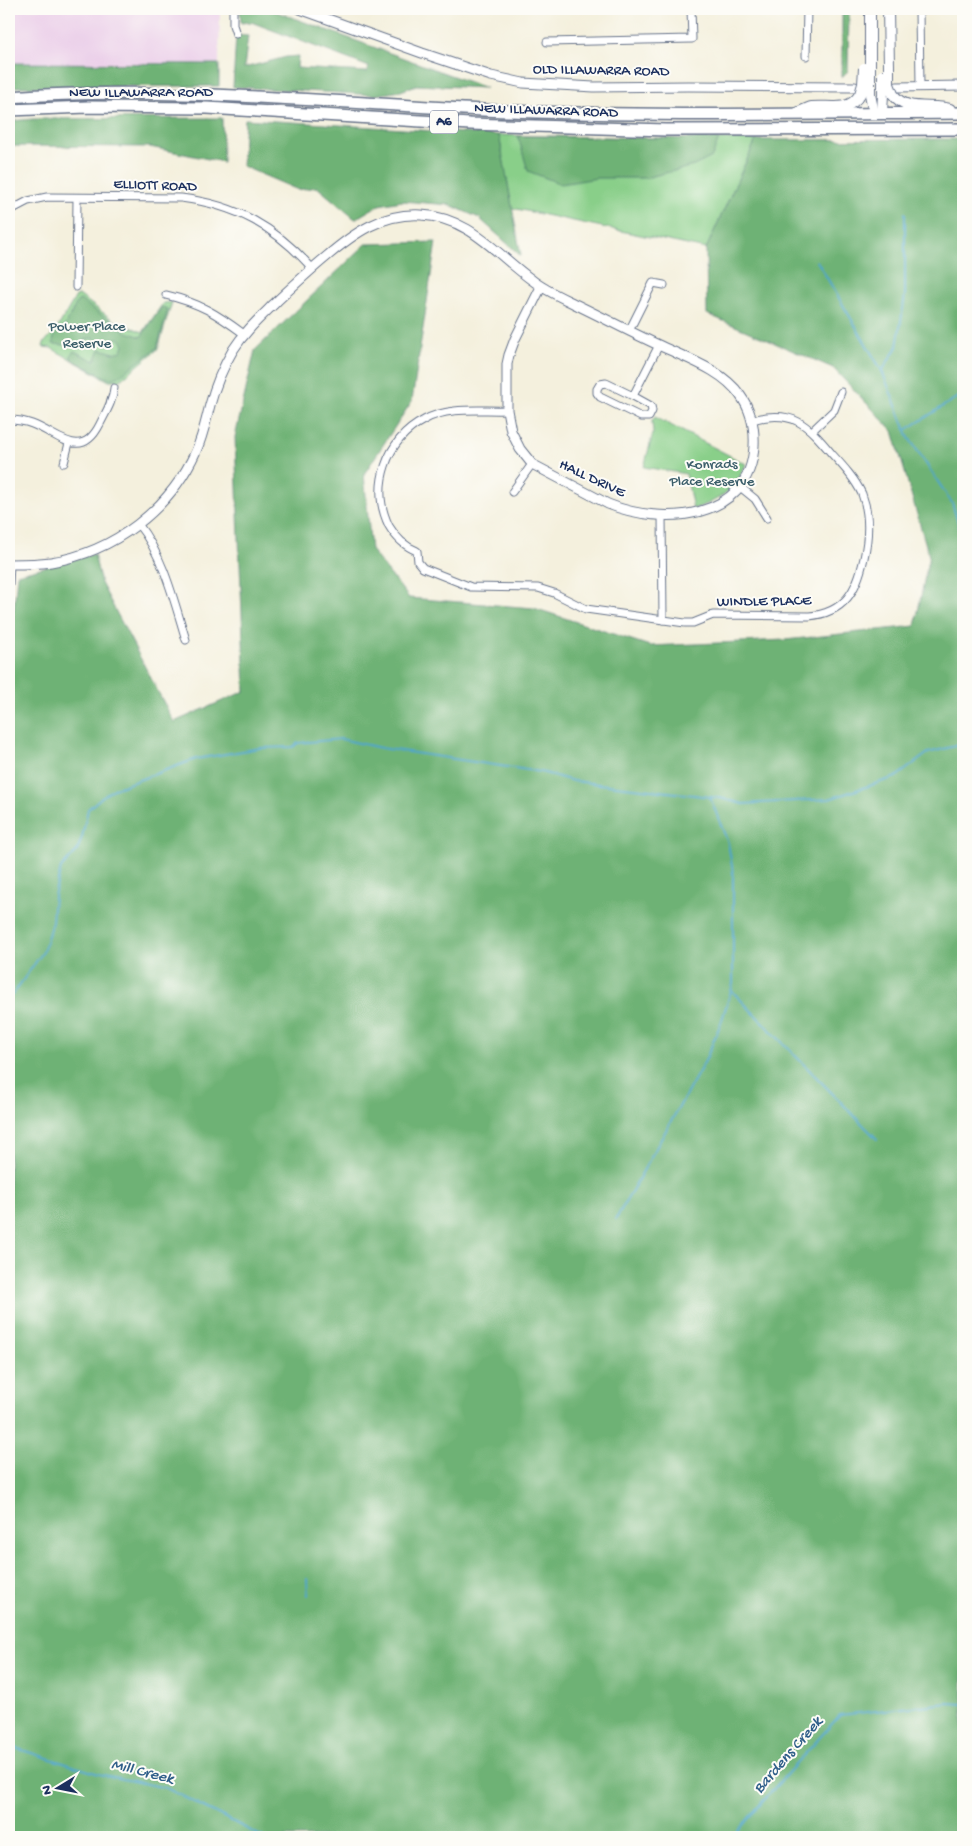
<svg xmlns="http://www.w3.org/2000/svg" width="972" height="1846" font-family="'Gochi Hand',sans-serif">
<rect width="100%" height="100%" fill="#fdfcf7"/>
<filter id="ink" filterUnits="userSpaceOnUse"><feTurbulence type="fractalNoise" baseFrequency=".02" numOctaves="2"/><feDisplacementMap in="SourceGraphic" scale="10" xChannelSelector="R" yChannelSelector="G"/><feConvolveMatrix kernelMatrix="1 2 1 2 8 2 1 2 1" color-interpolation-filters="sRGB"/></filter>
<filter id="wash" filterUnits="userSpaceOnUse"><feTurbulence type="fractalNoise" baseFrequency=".0096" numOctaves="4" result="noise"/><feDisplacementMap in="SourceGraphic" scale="20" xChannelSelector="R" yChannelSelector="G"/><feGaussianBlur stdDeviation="1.12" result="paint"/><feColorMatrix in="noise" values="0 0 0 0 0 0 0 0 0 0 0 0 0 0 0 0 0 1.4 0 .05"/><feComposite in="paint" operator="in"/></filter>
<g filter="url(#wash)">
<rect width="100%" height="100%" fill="#f4f0dd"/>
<path fill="#ecd1ea" d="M9,9H220L219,64H9Z"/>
<g fill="#89cf89" stroke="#527f74">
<path d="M499,135L756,140L706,249L512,208Z"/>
<path d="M79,295L113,320L143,332L163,303L172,302L158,349L119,381L114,380L109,381L51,348L43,347L44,343L58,327L76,296Z"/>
<path d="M655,417L746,464C737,488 718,502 693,509L686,474L644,467L653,433L652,421Z"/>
</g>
<g fill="#6eb275" stroke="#44706a">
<path d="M242,9H269L486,88L416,85L401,91L376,95L233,87L236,35L248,36L244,68L286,57L298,56L297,68L367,72L369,67L251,22L241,23L240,10Z"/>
<path d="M842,9H849L848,71L842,77Z"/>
<path d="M9,63L219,64V86L9,87Z"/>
<path d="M222,118L223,162L150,147L9,146V121L33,119Z"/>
<path d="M245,119L499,135L521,256L479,218L450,205L402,201L379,205L355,219L317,187L298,190L242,166Z"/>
<path d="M518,136L719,139L712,157L694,166L645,178H597L561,184L528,171Z"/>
<path d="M963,139V1837H9V619L14,609L17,574L94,554L101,583L174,722L245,691L235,437L255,350L366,244L436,242L412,401L364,474L371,550L409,598L534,608L650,646L785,640L915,626L929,556L893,431L833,368L707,314L706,249L756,140Z"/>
<path d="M80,300L127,332L141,337L162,307L168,309L157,348L118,377L109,379L71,359V354L74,351L95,361L100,349L114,353L122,351L124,344L119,338L99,341L92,338L85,340L76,346L53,344C52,334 61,331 66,324C70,318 73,309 77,302Z"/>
</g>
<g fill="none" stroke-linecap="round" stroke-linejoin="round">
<g stroke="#4fa6cb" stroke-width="2">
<path d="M817,261L882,371L909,438L952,503L963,539"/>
<path d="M882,371L897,347L905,295V213"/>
<path d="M906,430L956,398L963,396"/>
<path d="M732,991L877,1139"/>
<path d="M9,996L13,994L43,952L52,922L54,896L61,868L77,851L82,837L88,809L103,796L114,789L196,759L260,748L293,747L298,743L341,739L381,748L541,772L573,781L720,798L743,804L829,799L896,777L928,753L963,744"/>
<path d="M616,1219L705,1061L721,1023L733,984V872L728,843L710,797"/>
<path d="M307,1579L308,1595"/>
<path d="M9,1746L99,1774L166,1788L263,1837"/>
<path d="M733,1837L769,1794L840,1715L948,1703L963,1704"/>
</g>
</g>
</g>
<g filter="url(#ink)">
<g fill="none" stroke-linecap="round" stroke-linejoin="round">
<g stroke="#67738a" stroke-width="9">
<g id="minor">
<path d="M233,9V25L236,34"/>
<path d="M919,9L920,87"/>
<path d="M547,42L692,39L691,9"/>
<path d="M806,56L807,9"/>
<path d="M9,211L28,201L47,197L181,198C237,205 275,227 312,268"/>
<path d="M76,287L77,198"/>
<path d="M166,295C200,303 217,314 244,334"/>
<path d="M629,331L653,283L664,285"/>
<path d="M633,396L606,383L600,384L597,389V393L600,397L641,417H649L652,411L651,406L633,396L659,345"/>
<path d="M507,410C480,411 449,406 424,420C386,440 370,487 389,526C396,538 404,546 417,551L418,562L423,568L471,587L538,588L554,593L586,609L685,623H693L713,615L809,616C845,613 857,590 864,558C869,536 870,515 862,494C855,479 843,466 832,454C807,424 793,409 752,420"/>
<path d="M9,420C17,420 24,421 32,424C59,434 81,462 100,424C106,412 113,401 114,388"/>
<path d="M813,430L834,410L841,392"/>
<path d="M64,463L69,443"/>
<path d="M739,486L755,499L767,518"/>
<path d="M512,492L532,464"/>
<path d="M662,515L663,620"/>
<path d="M138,524C164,557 174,601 186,640"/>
<path d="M9,585L10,564"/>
</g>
</g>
<g stroke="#67738a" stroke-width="11">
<g id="tertiary">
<path d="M300,9L422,53L491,76L523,83L594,87L688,86L855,87"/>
<path d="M897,87L963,86"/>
<path d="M9,564C23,564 37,564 51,562C114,552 170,509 196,451C203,436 206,420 210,405C215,386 223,367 233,350C245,331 261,317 277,301C293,286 309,271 326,257C354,233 382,213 421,215C469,217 496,254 532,280C546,291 563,298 579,306C608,320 636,335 665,348C691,360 723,371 740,395C751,410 755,428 754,446C750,521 662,526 608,504L532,464L520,449L511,431L507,410V364L509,355L515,339L541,287"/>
</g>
</g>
<g stroke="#67738a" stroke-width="12">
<g id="primary">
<path d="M888,9L889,66"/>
<path d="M870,67V9"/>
<path d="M870,94L874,114"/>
<path d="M893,94C906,113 931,103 950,109"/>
<path d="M797,113C802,111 807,108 812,107C829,105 849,113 860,94"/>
<path d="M882,113L883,94"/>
</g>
</g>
<g stroke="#67738a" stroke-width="14">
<g id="trunk">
<path d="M9,97C167,86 326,102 483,110C643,117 803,114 963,113"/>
<path d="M9,110L88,107L207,108L470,124L666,130L963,129"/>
</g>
</g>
<use href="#minor" stroke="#fff" stroke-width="7"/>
<use href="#tertiary" stroke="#fff" stroke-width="9"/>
<use href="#primary" stroke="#fff" stroke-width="10"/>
<use href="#trunk" stroke="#fff" stroke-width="11"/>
<g stroke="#67738a" stroke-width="12" stroke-linecap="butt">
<g id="primary-bridge">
<path d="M889,66V84L893,94"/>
<path d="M870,67V94"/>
<path d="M883,75V94"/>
<path d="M860,94L863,84L864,68"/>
</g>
</g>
<use href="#primary-bridge" stroke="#fff" stroke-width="10"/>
</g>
</g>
<g text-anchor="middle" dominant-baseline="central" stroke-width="4" stroke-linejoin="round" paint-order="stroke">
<rect fill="#fdfcf7" stroke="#5f6c8c" stroke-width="1" x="430" y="110.5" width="28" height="23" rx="4"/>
<g font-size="14" font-weight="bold" fill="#1b2f5e">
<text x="444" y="122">A6</text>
</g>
<g font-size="15" fill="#1b2f5e" stroke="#fdfcf7">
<text transform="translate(601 71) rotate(1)">OLD ILLAWARRA ROAD</text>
<text x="141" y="93">NEW ILLAWARRA ROAD</text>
<text transform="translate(546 111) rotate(2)">NEW ILLAWARRA ROAD</text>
<text transform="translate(155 186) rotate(2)">ELLIOTT ROAD</text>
<text transform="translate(592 479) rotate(25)">HALL DRIVE</text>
<text transform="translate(764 602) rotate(-1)">WINDLE PLACE</text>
</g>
<g font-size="15" fill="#3c5f6b" stroke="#fdfcf7">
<text x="87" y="327">Power Place<tspan x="87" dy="17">Reserve</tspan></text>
<text x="712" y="465">Konrads<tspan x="712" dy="17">Place Reserve</tspan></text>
</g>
<g font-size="16" font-style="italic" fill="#305f8a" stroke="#fdfcf7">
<text transform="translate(789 1756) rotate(-49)">Bardens Creek</text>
<text transform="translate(142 1773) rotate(14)">Mill Creek</text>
</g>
</g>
<rect width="972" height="1846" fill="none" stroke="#fdfcf7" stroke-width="30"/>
<g transform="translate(58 1788) rotate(260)" stroke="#fdfcf7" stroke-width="4" paint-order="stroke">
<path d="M0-4L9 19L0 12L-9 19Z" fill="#1b2f5e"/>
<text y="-8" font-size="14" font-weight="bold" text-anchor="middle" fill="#1b2f5e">N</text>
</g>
</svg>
